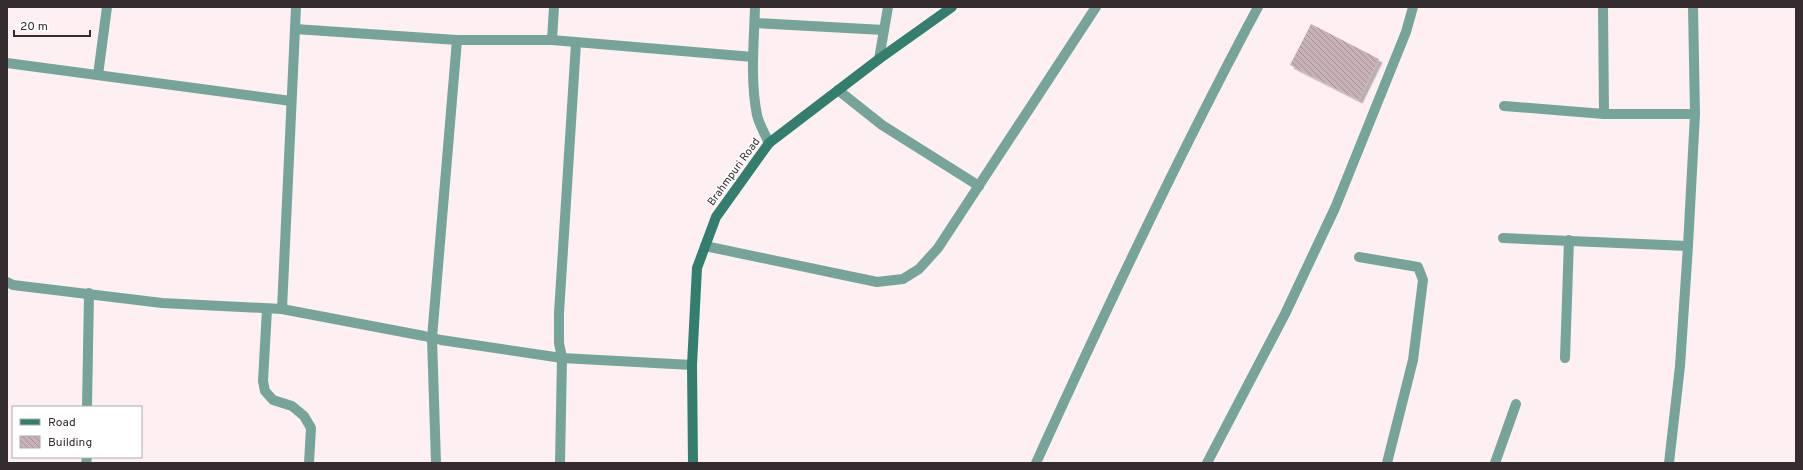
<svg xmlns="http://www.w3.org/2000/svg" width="1803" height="470" font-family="Overpass,sans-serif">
<defs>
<pattern id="building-back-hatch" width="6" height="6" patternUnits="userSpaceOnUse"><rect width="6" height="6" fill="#c9b1b8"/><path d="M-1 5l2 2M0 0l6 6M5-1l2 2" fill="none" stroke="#a49096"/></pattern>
<filter id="shadow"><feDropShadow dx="3.5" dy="3.5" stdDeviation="0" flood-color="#0004"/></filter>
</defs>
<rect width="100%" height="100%" fill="#feeff3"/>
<path fill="url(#building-back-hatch)" filter="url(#shadow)" d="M1311,24L1379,59L1359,100L1290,65Z"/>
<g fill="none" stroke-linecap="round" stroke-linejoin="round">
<g stroke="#77a49a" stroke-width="10">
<path d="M755,7C754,42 750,80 757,115C759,124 765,134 769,143"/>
<path d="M1603,7L1604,114H1695"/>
<path d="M755,23L884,30"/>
<path d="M295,29L457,40H552L753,57"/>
<path d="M552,40L554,7"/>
<path d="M879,59L888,7"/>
<path d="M7,63L291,101"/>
<path d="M98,75L107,7"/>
<path d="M838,90L882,125L979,186"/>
<path d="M1504,106L1604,114"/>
<path d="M1503,238L1688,246"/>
<path d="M705,246L877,282L903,279L919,269L938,248L1096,7"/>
<path d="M1359,257L1418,267L1423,280L1413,360L1387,463"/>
<path d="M7,282L13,285L162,303L282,309L424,336L441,340L562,358L692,365"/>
<path d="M267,309L263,381L265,391L273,400L292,406L304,416L311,428L309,463"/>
<path d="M282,309L296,7"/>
<path d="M1565,358L1569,240"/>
<path d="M87,407L89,293"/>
<path d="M86,463L87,457"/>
<path d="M436,463L432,338L457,40"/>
<path d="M560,463L562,358L559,343V313L576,43"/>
<path d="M1036,463C1106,309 1178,156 1258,7"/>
<path d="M1207,463L1285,314L1335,208L1406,32L1413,7"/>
<path d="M1495,463L1516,404"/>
<path d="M1669,463L1680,366L1688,246L1695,114L1693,7"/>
</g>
<path stroke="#347e6f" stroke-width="10" d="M693,463L692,365L697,268L716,217L769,143L879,59L952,7"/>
</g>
<g text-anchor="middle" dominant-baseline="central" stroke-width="3" stroke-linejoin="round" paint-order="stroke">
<g font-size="11" fill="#352c2f" stroke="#fff">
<text transform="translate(734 172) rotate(-54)">Brahmpuri Road</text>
</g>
</g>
<rect width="1803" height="470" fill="none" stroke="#352c2f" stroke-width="16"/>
<rect x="12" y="406" width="130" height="52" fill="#ffffff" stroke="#aeabac"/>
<rect x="20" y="419" width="20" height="6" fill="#347e6f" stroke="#aeabac"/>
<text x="48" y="426" font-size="12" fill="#352c2f">Road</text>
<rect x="20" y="436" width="20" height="12" fill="url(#building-back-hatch)" stroke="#aeabac"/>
<text x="48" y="446" font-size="12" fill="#352c2f">Building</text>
<path d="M14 30v6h76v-6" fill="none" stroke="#352c2f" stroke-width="2"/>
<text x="20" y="30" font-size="12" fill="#352c2f" stroke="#ffffff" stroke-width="3" paint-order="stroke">20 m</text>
</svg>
